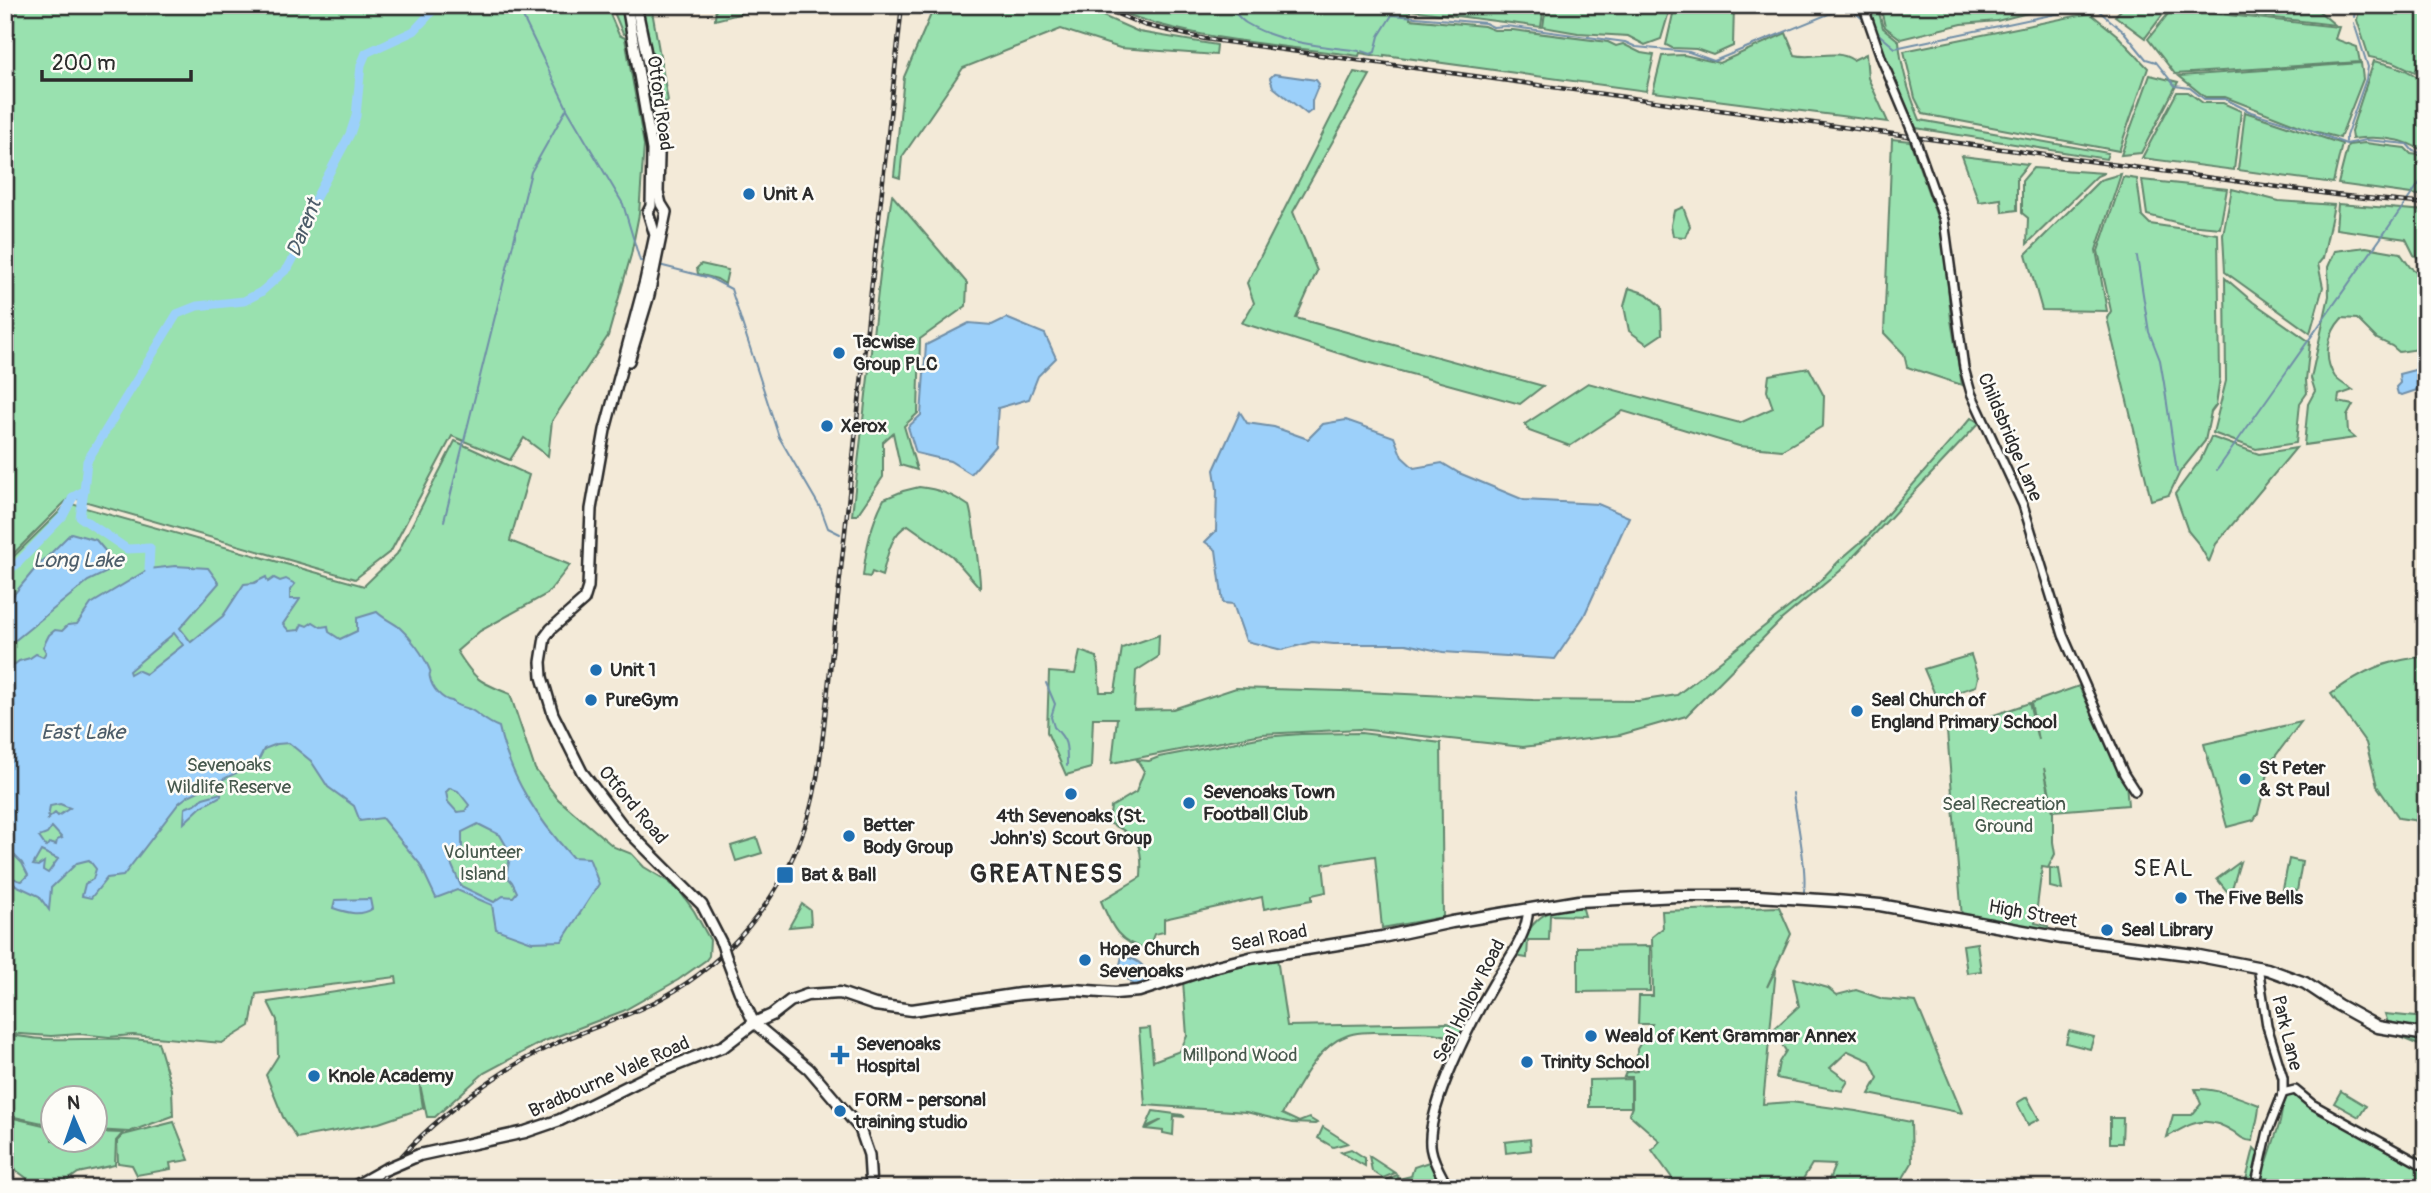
<svg xmlns="http://www.w3.org/2000/svg" width="2431" height="1193" font-family="Pangolin,sans-serif">
<rect width="100%" height="100%" fill="#f3ead8"/>
<filter id="ink" filterUnits="userSpaceOnUse"><feTurbulence type="fractalNoise" baseFrequency=".0143" numOctaves="2"/><feDisplacementMap in="SourceGraphic" scale="14" xChannelSelector="R" yChannelSelector="G"/><feConvolveMatrix kernelMatrix="1 2 1 2 8 2 1 2 1" color-interpolation-filters="sRGB"/></filter>
<g filter="url(#ink)">
<g fill="#99e1af" stroke="#62866d" stroke-width="2">
<path d="M5,5H606L619,35L625,38L644,145L639,214L631,255L608,336L552,421L548,456L524,438L510,460L452,436L391,551L355,579L70,497L5,562Z"/>
<path d="M611,5H651L668,101L661,104L647,28L623,34Z"/>
<path d="M716,5H775L715,20Z"/>
<path d="M935,5H1078L1139,32L1217,45L1216,55L1120,48L1061,29L963,68L902,157L900,178L894,176L904,77Z"/>
<path d="M1105,5H1544L1541,27L1410,10V19L1484,26L1494,30H1513L1608,42L1616,46L1623,44L1641,53L1654,55L1646,91L1384,55V57L1360,53L1359,56C1280,45 1176,39 1105,5Z"/>
<path d="M1546,5H1671L1661,39L1645,45L1628,36L1578,33L1543,27Z"/>
<path d="M1675,5H1734L1733,46L1713,55L1696,49L1672,48L1666,45Z"/>
<path d="M1869,5H1877L1883,28L1899,41C1901,68 1910,96 1920,120L2108,153L2106,159L1916,128L1880,45Z"/>
<path d="M1880,5H2058L1997,21L1962,24L1901,39L1885,27Z"/>
<path d="M2126,5H2170L2145,38L2115,16Z"/>
<path d="M2312,5L2335,25L2173,6V5Z"/>
<path d="M2360,5H2426V52L2415,72L2394,62L2369,57L2357,20Z"/>
<path d="M2172,9L2339,27L2335,39L2357,47L2360,62L2175,74L2148,39Z"/>
<path d="M2090,13L2117,35L2148,68L2119,151L1923,114L1915,98L1904,51Z"/>
<path d="M1786,33L1795,55C1815,60 1835,48 1853,60L1866,54L1868,78L1888,122L1653,92L1662,56L1684,55L1719,63Z"/>
<path d="M2374,61C2391,65 2419,70 2426,89C2429,98 2426,134 2426,145L2420,149C2399,137 2376,136 2352,139L2351,131Z"/>
<path d="M2361,63L2363,79L2340,138L2310,130L2225,97H2205L2179,76Z"/>
<path d="M1354,72L1370,75L1293,212L1317,271L1296,318L1543,386L1520,404L1360,360L1242,323L1254,303L1247,283Z"/>
<path d="M2150,75L2178,82L2141,153L2121,155Z"/>
<path d="M2177,92H2188L2203,103H2223L2241,111L2234,170L2142,158Z"/>
<path d="M2245,112L2342,144L2333,183L2238,170Z"/>
<path d="M1892,139L1910,141L1944,237L1951,320L1962,385L1907,367L1904,354L1884,333Z"/>
<path d="M2365,143L2405,148L2411,154L2426,156V196L2338,184L2348,145Z"/>
<path d="M1962,156L2028,164L2017,177V210L2002,212L2001,199L1979,202Z"/>
<path d="M2033,168L2104,173L2097,176L2027,244L2028,218L2022,213V181Z"/>
<path d="M2121,174L2096,250L2107,311L2042,310L2026,254L2100,180Z"/>
<path d="M2123,177L2137,179L2142,216L2150,224L2218,234L2220,378L2216,405L2211,412L2205,441L2180,472L2169,495L2151,500L2107,318L2111,311L2098,251Z"/>
<path d="M2142,180L2227,189L2220,228L2187,225L2147,215Z"/>
<path d="M2232,189L2279,201L2334,205L2323,258L2318,264L2323,287L2310,333L2225,272L2223,235Z"/>
<path d="M892,195L967,283L966,306L920,339L918,413L904,426L917,470L900,465L893,433L883,442V477L857,515H852L881,266Z"/>
<path d="M2338,204L2426,211V263L2414,255L2406,239L2336,229Z"/>
<path d="M1683,207L1690,226L1685,237L1673,236L1671,225L1674,211Z"/>
<path d="M2366,247L2400,253L2410,267L2426,278V348L2399,352L2392,346L2377,339L2357,319L2342,318C2328,333 2322,358 2335,377C2339,382 2348,387 2353,390L2339,395L2338,402L2353,405L2347,416L2348,432L2355,438L2304,445L2308,404L2315,391L2311,378L2329,296L2328,267L2335,251Z"/>
<path d="M701,264L728,270L725,284L717,279L698,274L697,268Z"/>
<path d="M2225,278L2253,302L2310,342L2306,380L2307,393L2300,403L2296,443L2256,449L2213,433L2226,381Z"/>
<path d="M1629,288L1647,294L1661,307L1662,334L1647,344L1629,331L1624,306Z"/>
<path d="M1809,368L1824,396L1823,426L1782,450L1739,446L1623,411L1570,446L1529,431L1525,424L1588,383L1740,423L1773,408L1767,391L1769,375Z"/>
<path d="M1971,418L1980,422L1840,571L1781,620L1686,716L1620,735L1523,747L1359,729L1262,734L1112,763L1117,718H1093L1091,768L1066,775L1047,732L1049,672L1075,674L1080,651L1097,657L1100,692H1115L1122,648L1159,635L1158,657L1136,671L1134,710L1173,709L1236,688L1342,691L1533,700L1638,701L1677,695L1812,589L1840,560L1869,535Z"/>
<path d="M2211,437L2259,454L2296,448L2216,544L2209,562L2198,543L2188,531L2175,494L2201,459Z"/>
<path d="M455,441L529,475L510,541L570,565L547,594L480,631L457,651C475,680 479,682 510,694L535,769L558,799L614,847L632,854L644,867L669,882L681,893L694,911L710,940L709,956L706,960L678,980L623,1011L542,1042L484,1073L435,1117H427L419,1080L423,1108L379,1123L297,1138L283,1117L266,1075L278,1056L277,1020L268,1002L397,983L396,977L256,994L250,1026L222,1043L133,1035L109,1037L80,1034L51,1036L5,1033V565L68,503L364,586L397,554Z"/>
<path d="M919,487C939,489 953,495 969,506C972,513 981,581 980,588L952,556L908,525C890,534 887,558 882,576L872,572L870,577L863,576C866,548 871,524 884,499L903,491Z"/>
<path d="M1971,655L1978,677L1976,686L1940,698L1936,697L1924,669Z"/>
<path d="M2426,656V822L2399,818L2377,786L2366,743L2331,694C2366,668 2383,662 2426,656Z"/>
<path d="M2079,686L2111,755L2126,783L2128,805L2054,811L2044,768L2053,812V842L2055,854L2048,868L2042,867L2035,923L2048,926V933L1962,918L1947,731L2029,703L2038,740L2031,703Z"/>
<path d="M2301,722L2271,762L2258,813L2254,820L2227,827L2204,744Z"/>
<path d="M1361,733L1441,743L1443,917L1382,928L1375,856L1323,864L1326,892L1312,895V900L1264,909L1262,897L1164,919V932L1154,934L1148,950C1119,943 1112,928 1101,901L1141,877C1143,845 1139,836 1109,823L1111,807L1136,792L1144,771L1137,760L1149,761L1159,757L1263,737L1301,734Z"/>
<path d="M757,838L762,853L736,861L731,846Z"/>
<path d="M2289,859L2302,862L2297,891L2283,889Z"/>
<path d="M2240,862L2230,895L2217,879Z"/>
<path d="M2050,868L2059,869L2062,890L2050,887Z"/>
<path d="M802,904L810,910L811,925L789,927Z"/>
<path d="M1576,906L1583,909L1585,916L1550,915L1549,940H1528L1527,958L1514,956C1531,924 1537,910 1576,906Z"/>
<path d="M1779,907L1791,934L1767,987L1776,969L1763,1104L1791,1102L1856,1111L1911,1122L1912,1163L1897,1188H1843L1827,1184L1835,1165L1812,1164L1803,1179H1788L1828,1188H1665L1672,1178L1652,1150L1660,1141L1629,1114L1632,1107V1077H1624L1626,1072L1637,1071V1049L1652,1024H1638L1639,996H1653L1652,937L1663,928L1662,911Z"/>
<path d="M1977,943L1981,971L1967,973L1963,945Z"/>
<path d="M1650,946V991L1578,992V947Z"/>
<path d="M1277,958L1287,1026L1448,1023L1465,1030L1455,1047L1452,1038C1434,1031 1414,1032 1394,1032C1379,1033 1360,1030 1346,1036C1317,1046 1297,1089 1282,1114L1299,1122L1309,1118L1317,1123L1315,1124L1292,1123L1246,1112L1145,1105L1139,1029L1150,1028L1153,1061L1180,1051L1187,1036L1183,981Z"/>
<path d="M1793,978L1828,988L1837,995L1856,990L1883,999L1916,1002L1962,1113L1869,1094L1878,1078L1870,1061L1848,1051L1830,1068L1848,1081L1842,1091L1776,1078L1779,1062L1786,1051L1773,1030L1799,1006Z"/>
<path d="M2385,1014L2426,1018V1048L2392,1034Z"/>
<path d="M2069,1031L2094,1037L2090,1049L2066,1043Z"/>
<path d="M5,1035C18,1035 31,1039 43,1039C82,1040 120,1036 158,1042L172,1089L173,1116L129,1132L95,1130L94,1098H52V1125L5,1115Z"/>
<path d="M1631,1079V1107H1589V1080Z"/>
<path d="M2195,1089C2216,1088 2239,1097 2259,1105C2259,1118 2254,1128 2253,1141C2245,1141 2240,1137 2234,1132C2206,1114 2193,1122 2167,1137L2173,1115H2192L2201,1104Z"/>
<path d="M2341,1091L2366,1106L2359,1117L2334,1103Z"/>
<path d="M2293,1093L2426,1166V1188H2244L2254,1148L2267,1162L2280,1122L2284,1099Z"/>
<path d="M2027,1097L2039,1119L2028,1125L2017,1103Z"/>
<path d="M1153,1111L1182,1115L1185,1117L1174,1116L1173,1135L1163,1133V1131L1146,1129L1162,1120L1146,1127Z"/>
<path d="M5,1116L52,1127V1140H94L95,1132L123,1133L116,1141L115,1165L78,1173L57,1188H40L5,1162Z"/>
<path d="M2110,1118H2123L2122,1143H2110Z"/>
<path d="M174,1122L189,1160L170,1163L171,1169L137,1175L132,1165L118,1163L117,1141L123,1135Z"/>
<path d="M1323,1127L1348,1143L1333,1147L1318,1138Z"/>
<path d="M1530,1139L1531,1150L1506,1153L1505,1142Z"/>
<path d="M1351,1149L1365,1158V1166L1341,1152Z"/>
<path d="M1369,1156L1395,1173L1383,1178L1372,1171Z"/>
<path d="M1429,1162L1440,1181L1439,1188H1399L1386,1180L1397,1175L1399,1179L1411,1176L1414,1167Z"/>
</g>
<g fill="#9cd0fa" stroke="#6f8ea7" stroke-width="2" fill-rule="evenodd">
<path d="M1274,74L1316,80L1319,84L1312,101V110L1307,114L1273,87L1270,78Z"/>
<path d="M1006,318L1045,334L1056,358L1038,376L1029,399L998,408L995,446L971,474L950,461L916,453L908,427L921,415L926,345L969,323L992,325Z"/>
<path d="M2426,367V387L2402,395L2398,394L2396,387L2400,383L2399,374Z"/>
<path d="M1240,412L1247,423L1274,427L1308,439L1323,424L1346,420L1394,437L1402,457L1414,468L1442,463L1459,473L1524,500L1598,504L1629,517L1584,616L1555,659L1443,652L1406,644H1334L1312,642L1282,650L1246,641L1233,604L1223,603L1216,550L1205,542L1216,531L1217,489L1214,470Z"/>
<path d="M71,533L96,540L112,559L107,572L88,581L7,647L5,605L34,570Z"/>
<path d="M175,566L208,568L219,583L180,628L191,642L223,616L244,584L254,583L266,577L268,582L274,578L280,581L286,579L295,584L290,590V599H300L283,624L289,631L299,630L302,624L307,626L313,622L321,627L328,626L329,632L340,639L357,631V618L377,612C384,619 393,622 400,628C411,638 423,654 429,668C433,677 428,669 430,678C432,688 442,700 452,701C458,708 465,706 473,711C482,717 488,723 499,727C510,778 538,819 572,857L589,858L599,884L562,941L532,942L496,929L492,905L457,890L436,898L420,864L382,818L360,821L354,806L328,787L311,761L289,743L277,744L264,749L257,763L188,796L179,803L123,876L107,878L91,898L82,896L85,884L93,879L96,869L89,860L77,863L51,888L49,910L39,896L5,880V869C10,874 14,881 22,881L28,875L22,863L12,853H8L5,857C5,845 13,837 5,825V700L15,697L8,682H5V672L19,661L30,658L36,654L43,657L46,652L43,647L49,635L55,630L62,631L68,625L77,624L91,604L149,569ZM174,633L183,645L146,674L137,670L130,674L129,671ZM450,788L458,791L469,805L465,811L457,812L448,802L446,792ZM60,804L70,808L58,816L55,813L48,819L50,806ZM478,824L500,835L511,854L506,875L512,882L517,892L513,897L503,896L494,902L461,886L449,859L462,848V832ZM52,827L62,838L57,840L56,845L49,843L46,847L39,837L47,834ZM41,851L58,859L48,873L43,870L44,862L38,866L33,865Z"/>
<path d="M221,793V796L201,807L184,823L185,808L195,804L203,798Z"/>
<path d="M370,899L372,909C360,917 345,912 333,908L335,900Z"/>
<path d="M1122,956C1138,959 1148,966 1149,983L1133,985L1119,969Z"/>
</g>
<g fill="none" stroke-linecap="round" stroke-linejoin="round">
<g stroke="#6f8ea7" stroke-width="2">
<path d="M1225,5C1234,9 1238,18 1246,23C1279,43 1322,46 1359,51"/>
<path d="M1396,13L1402,5"/>
<path d="M2354,17L2356,5"/>
<path d="M1875,31L1895,48L2093,6L2124,32L2146,59L2156,62L2175,86L2190,88L2204,99H2225L2251,112L2310,130L2346,144L2366,140L2407,144L2413,151L2421,153L2426,149"/>
<path d="M1362,51L1371,54L1375,52L1379,36L1392,15L1485,23L1493,27L1506,26L1625,42L1636,47L1689,52L1714,61L1848,6L1866,22"/>
<path d="M567,109L623,204L640,261L647,262"/>
<path d="M2346,142V136L2366,79L2368,67L2354,23"/>
<path d="M2137,257L2149,332L2160,360L2164,383L2177,472"/>
<path d="M659,265L710,278L731,289L779,437L821,509L828,528L840,534"/>
<path d="M2217,470L2426,174"/>
<path d="M444,521L531,172L567,108L517,5"/>
<path d="M1046,683L1055,704L1051,717L1054,727C1068,741 1067,745 1067,766"/>
<path d="M1793,793C1796,816 1809,877 1803,896"/>
</g>
<g stroke="#9cd0fa" stroke-width="9">
<path d="M84,491L80,517L127,549L150,548L149,569"/>
<path d="M5,571L16,565L63,516L73,497L84,491L87,461L177,314L197,306L244,301L261,292L288,268L294,257L304,220L350,134L356,116L361,65L366,53L414,31L438,5"/>
</g>
<g stroke="#2b2b2b" stroke-width="12">
<g id="tertiary">
<path d="M1863,5L1882,60L1906,117"/>
<path d="M1916,141L1944,220L1964,368L1971,393L2023,505L2063,635L2124,774L2135,791"/>
<path d="M2283,1093L2295,1090L2312,1104L2426,1167"/>
<path d="M2255,1188L2268,1131L2283,1093V1078L2267,1026L2258,966"/>
</g>
</g>
<g stroke="#2b2b2b" stroke-width="13">
<path id="secondary" d="M1448,1188C1442,1176 1433,1162 1431,1149C1424,1111 1475,1014 1495,981C1508,960 1528,935 1528,909"/>
</g>
<g stroke="#2b2b2b" stroke-width="14">
<g id="primary">
<path d="M627,5L652,150L651,206L648,212L655,235L645,281L605,430L591,509L588,587L584,600L551,629L545,637L541,662L542,677L553,714L582,772L623,826L702,905L722,944"/>
<path d="M629,361L649,295L666,212L661,204L658,192L660,121L636,5"/>
<path d="M726,957L739,991L754,1023L809,1069L860,1129L869,1155L871,1188"/>
</g>
</g>
<g stroke="#2b2b2b" stroke-width="15">
<g id="trunk">
<path d="M419,1155L525,1132L560,1120L651,1075L724,1046L754,1023L772,1015L790,1001L807,995L840,993L875,1005L912,1010L1020,994L1074,990L1115,993L1139,991L1217,966L1250,958L1382,937L1452,922L1579,901L1678,896H1758L1836,901L1880,905L2062,938L2194,955L2267,969L2305,983L2338,1005L2378,1027L2426,1035"/>
<path d="M352,1188L384,1170"/>
</g>
</g>
<use href="#tertiary" stroke="#fdfcf7" stroke-width="7"/>
<use href="#secondary" stroke="#fdfcf7" stroke-width="8"/>
<use href="#primary" stroke="#fdfcf7" stroke-width="9"/>
<use href="#trunk" stroke="#fdfcf7" stroke-width="10"/>
<g stroke="#2b2b2b" stroke-width="4.5">
<g id="rail">
<path d="M1095,5L1144,25L1205,39L2336,195L2426,204"/>
<path d="M376,1188C415,1131 495,1071 557,1043C593,1027 630,1016 664,997C729,961 780,899 804,829C815,799 819,767 823,735L902,5"/>
</g>
</g>
<use href="#rail" stroke="#fdfcf7" stroke-width="2" stroke-dasharray="5" stroke-linecap="butt"/>
<g stroke="#2b2b2b" stroke-width="12" stroke-linecap="butt">
<path id="tertiary-bridge" d="M1906,117L1916,141"/>
</g>
<g stroke="#2b2b2b" stroke-width="14" stroke-linecap="butt">
<path id="primary-bridge" d="M722,944L726,957"/>
</g>
<g stroke="#2b2b2b" stroke-width="15" stroke-linecap="butt">
<path id="trunk-bridge" d="M384,1170L419,1155"/>
</g>
<use href="#tertiary-bridge" stroke="#fdfcf7" stroke-width="7"/>
<use href="#primary-bridge" stroke="#fdfcf7" stroke-width="9"/>
<use href="#trunk-bridge" stroke="#fdfcf7" stroke-width="10"/>
</g>
</g>
<g fill="#1f6fb2" stroke="#fdfcf7" stroke-width="2.5">
<circle cx="749" cy="194" r="7"/>
<circle cx="839" cy="353" r="7"/>
<circle cx="827" cy="426" r="7"/>
<circle cx="596" cy="670" r="7"/>
<circle cx="591" cy="700" r="7"/>
<circle cx="1857" cy="711" r="7"/>
<circle cx="2245" cy="779" r="7"/>
<circle cx="1071" cy="794" r="7"/>
<circle cx="1189" cy="803" r="7"/>
<circle cx="849" cy="836" r="7"/>
<rect x="776" y="866" width="18" height="18" rx="3.5"/>
<circle cx="2181" cy="898" r="7"/>
<circle cx="2107" cy="930" r="7"/>
<circle cx="1085" cy="960" r="7"/>
<circle cx="1591" cy="1036" r="7"/>
<path d="M836.5 1044.5h7v7h7v7h-7v7h-7v-7h-7v-7h7z"/>
<circle cx="1527" cy="1062" r="7"/>
<circle cx="314" cy="1076" r="7"/>
<circle cx="840" cy="1111" r="7"/>
</g>
<g text-anchor="middle" dominant-baseline="central" stroke-width="5" stroke-linejoin="round" paint-order="stroke">
<g font-size="19" fill="#2b2b2b" stroke="#fdfcf7">
<text transform="translate(660 103) rotate(82)">Otford Road</text>
<text transform="translate(2010 437) rotate(67)">Childsbridge Lane</text>
<text transform="translate(633 805) rotate(50)">Otford Road</text>
<text transform="translate(2033 914) rotate(10)">High Street</text>
<text transform="translate(1269 938) rotate(-11)">Seal Road</text>
<text transform="translate(1469 1001) rotate(-63)">Seal Hollow Road</text>
<text transform="translate(2287 1033) rotate(76)">Park Lane</text>
<text transform="translate(609 1077) rotate(-24)">Bradbourne Vale Road</text>
</g>
<g font-size="19" font-weight="bold" fill="#2b2b2b" stroke="#fdfcf7" text-anchor="start">
<text x="763" y="194">Unit A</text>
<text x="853" y="342">Tacwise<tspan x="853" dy="22">Group PLC</tspan></text>
<text x="841" y="426">Xerox</text>
<text x="610" y="670">Unit 1</text>
<text x="605" y="700">PureGym</text>
<text x="1871" y="700">Seal Church of<tspan x="1871" dy="22">England Primary School</tspan></text>
<text x="2259" y="768">St Peter<tspan x="2259" dy="22">&amp; St Paul</tspan></text>
<text x="1203" y="792">Sevenoaks Town<tspan x="1203" dy="22">Football Club</tspan></text>
<text x="1071" y="816" text-anchor="middle">4th Sevenoaks (St.<tspan x="1071" dy="22">John's) Scout Group</tspan></text>
<text x="863" y="825">Better<tspan x="863" dy="22">Body Group</tspan></text>
<text x="801" y="875">Bat &amp; Ball</text>
<text x="2195" y="898">The Five Bells</text>
<text x="2121" y="930">Seal Library</text>
<text x="1099" y="949">Hope Church<tspan x="1099" dy="22">Sevenoaks</tspan></text>
<text x="1605" y="1036">Weald of Kent Grammar Annex</text>
<text x="856" y="1044">Sevenoaks<tspan x="856" dy="22">Hospital</tspan></text>
<text x="1541" y="1062">Trinity School</text>
<text x="328" y="1076">Knole Academy</text>
<text x="854" y="1100">FORM - personal<tspan x="854" dy="22">training studio</tspan></text>
</g>
<g font-size="19" fill="#46584c" stroke="#fdfcf7">
<text x="229" y="765">Sevenoaks<tspan x="229" dy="22">Wildlife Reserve</tspan></text>
<text x="2004" y="804">Seal Recreation<tspan x="2004" dy="22">Ground</tspan></text>
<text x="483" y="852">Volunteer<tspan x="483" dy="22">Island</tspan></text>
<text x="1240" y="1055">Millpond Wood</text>
</g>
<g font-size="21" font-style="italic" fill="#4d5d69" stroke="#fdfcf7">
<text transform="translate(304 228) rotate(-68)">Darent</text>
<text x="78" y="560">Long Lake</text>
<text x="83" y="732">East Lake</text>
</g>
<g font-size="23" letter-spacing="2" fill="#2b2b2b" stroke="#fdfcf7">
<text x="2164" y="868">SEAL</text>
</g>
<g font-size="26" font-weight="bold" letter-spacing="2" fill="#2b2b2b" stroke="#fdfcf7">
<text x="1047" y="874">GREATNESS</text>
</g>
</g>
<rect width="2431" height="1193" fill="none" stroke="#fdfcf7" stroke-width="28"/>
<rect x="14" y="14" width="2403" height="1165" fill="none" stroke="#2b2b2b" stroke-width="2.5" filter="url(#ink)"/>
<g transform="translate(74 1119) rotate(358)"><circle r="33" fill="#fdfcf7" stroke="#a9a8a5" stroke-width="2"/>
<path d="M0-5L12 26L0 18L-12 26Z" fill="#1f6fb2"/>
<text y="-10" font-size="19" font-weight="bold" text-anchor="middle" fill="#2b2b2b">N</text>
</g>
<path d="M42 70v10h149v-10" fill="none" stroke="#2b2b2b" stroke-width="3.5"/>
<text x="52" y="70" font-size="21" fill="#2b2b2b" stroke="#fdfcf7" stroke-width="5" paint-order="stroke">200 m</text>
</svg>
